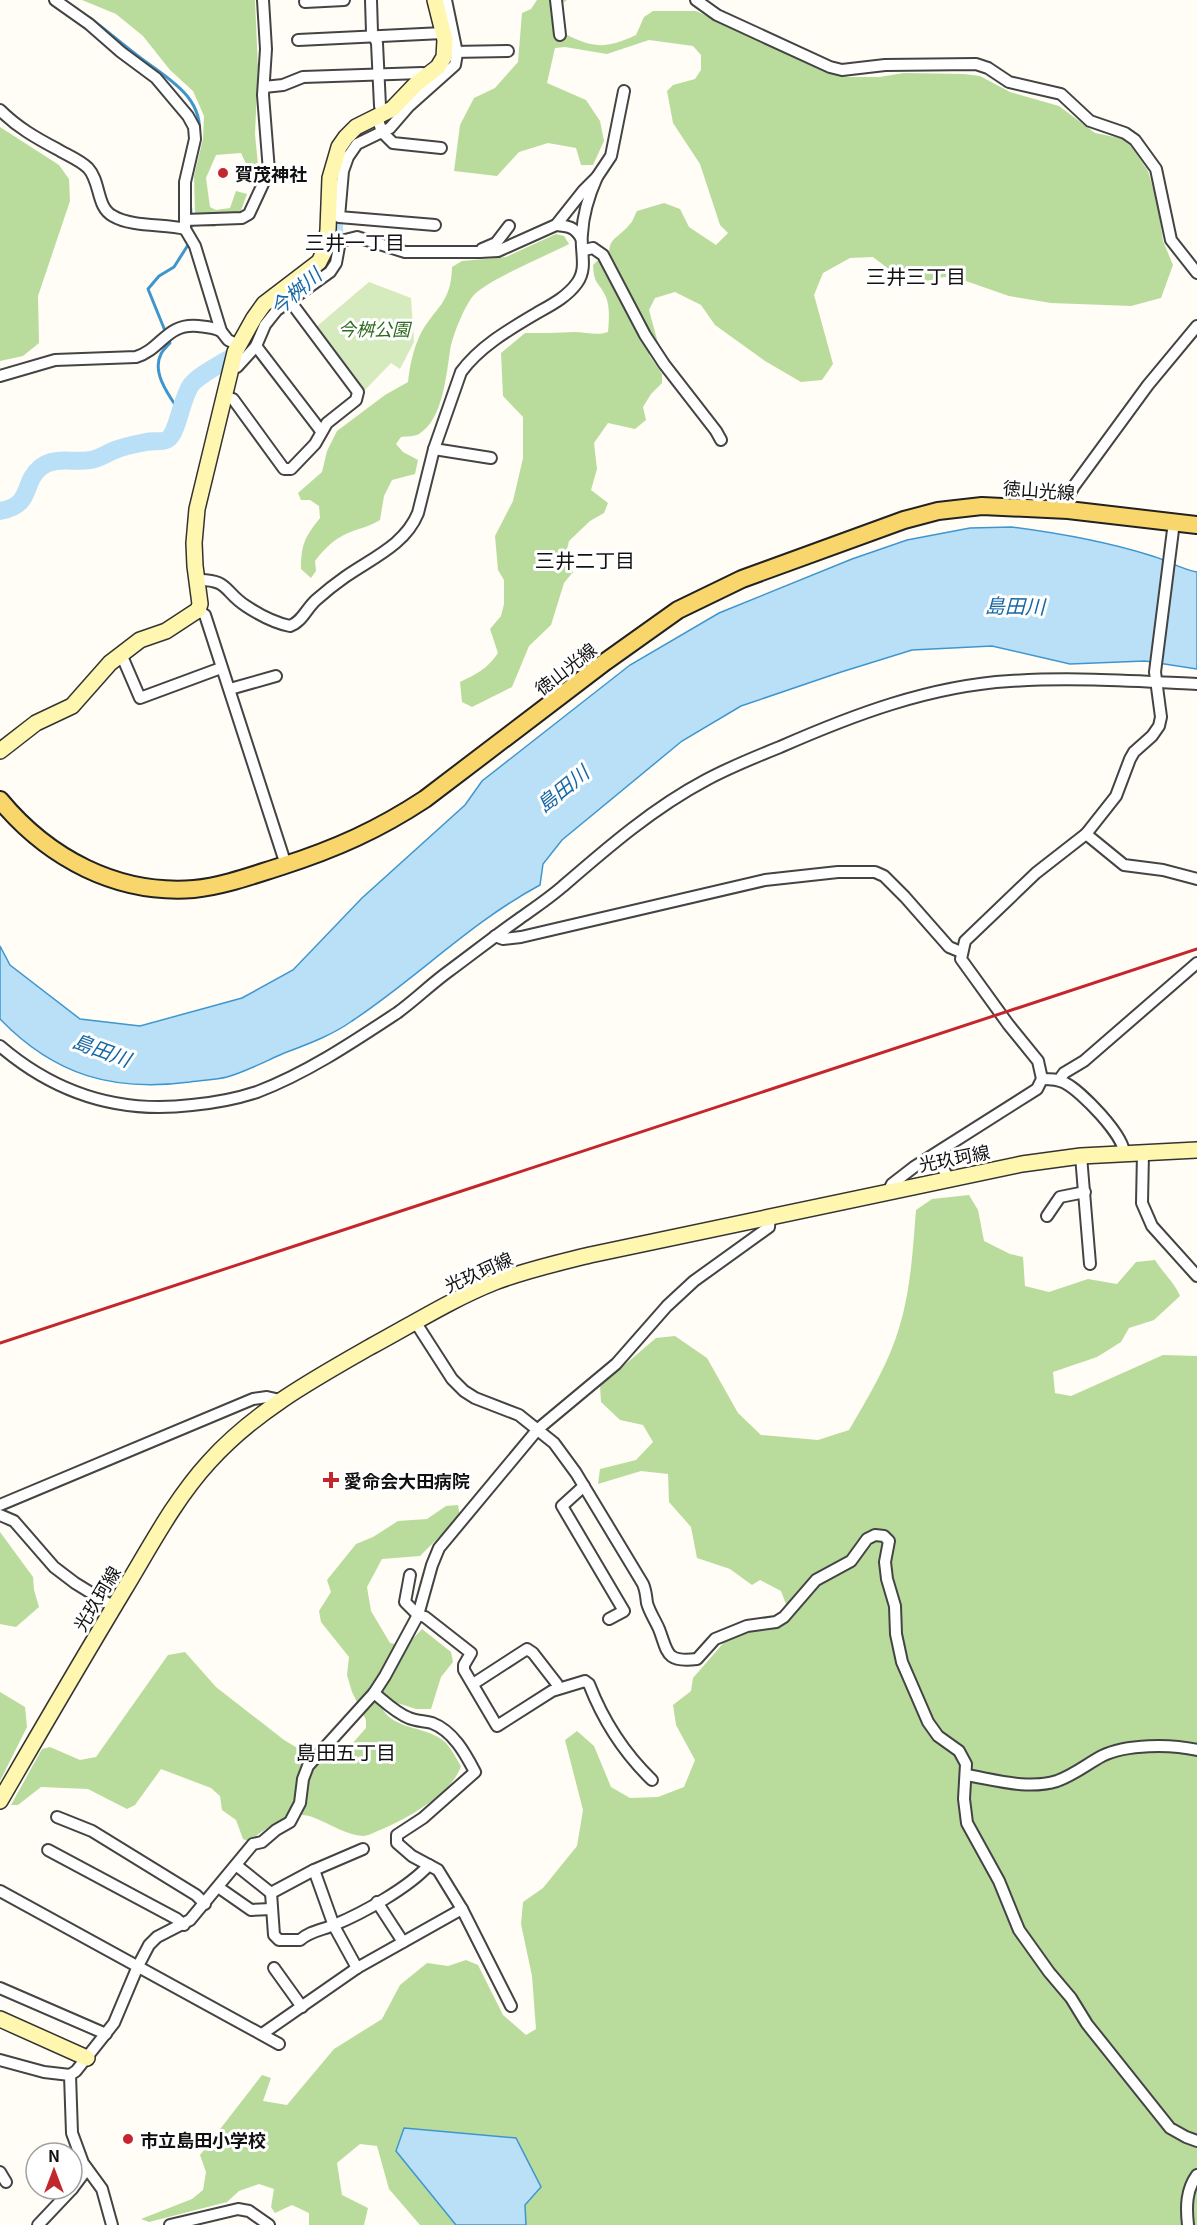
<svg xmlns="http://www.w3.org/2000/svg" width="1197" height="2225" font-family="Georgia,'Noto Sans JP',serif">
<rect width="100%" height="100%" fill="#fffdf5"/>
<path fill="#d5ebbd" d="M369,282L411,298L414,342L400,369L391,363L364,391L316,327Z"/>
<g fill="#b9dc9c">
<path d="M82,0H255L258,68L255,134L258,165L248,168L241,153L216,155L206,178L210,207L216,210L230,208L236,191L247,194L240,213L221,217L215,227L201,226L195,214L194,176L203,139L204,116L193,91L170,70L143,36L116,14Z"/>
<path d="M537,0H567L553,10L555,29C589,46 600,52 636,35L644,17L653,11H696L830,72L848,77H879L904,73L964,74L980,76L1010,92L1059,106L1095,133L1120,138L1131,146L1148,171L1158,205L1163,241L1173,265L1161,298L1131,306L1051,303L1009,296L963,280L944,277L922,282L890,270L873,257L850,258L823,273L814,295L833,364L822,380L801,382L765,361L715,325L701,305L675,292L655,298L649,310L658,343L649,355L662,374V383L651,394L643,407L646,420L635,429L608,423L594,443L597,469L591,490L608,503L604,513L590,521L569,541L564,561L573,572L564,583L551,625L529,646L512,687L472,707L462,702L460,682C477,674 488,668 498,653L490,629L501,616L504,604V580L498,570L495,536L513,501L523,458V417L503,396L501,353L525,333C542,333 558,333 574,332C587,332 596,336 608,332C609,321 610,307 606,297C599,281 594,286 593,265L599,259H610C606,238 618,239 629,225C633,222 634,216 637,211L664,203L680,209L689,227L716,245L728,233L720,225L700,164L673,123L667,91L673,85L695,79L701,70V55L693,46L649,40L607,54L565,47L555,48L547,83L586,100L600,121L604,141L593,165H581L576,148L548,143L519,152L497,176L454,171L460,125L474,98L495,88L518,62L522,13L531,9Z"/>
<path d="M0,127L59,165L69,179L70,201L38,296L39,343L23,356L0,361Z"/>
<path d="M556,234L564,236L569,244C548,255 487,280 473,296C464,307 452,337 450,351C446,376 443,419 419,434C414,437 406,436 401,437L396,444L403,452L418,460L415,474L392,480L384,496L380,520C369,527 360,528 348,533C334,539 324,549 315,561L316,571L311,578L301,569C301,544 305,537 320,518L319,506L310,500H301L298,493L322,472L327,451L337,431L385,395L408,382C410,365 413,350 420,335C435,306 451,305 452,267L462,261L506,257Z"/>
<path d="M969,1195L978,1210L984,1241L1010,1254L1023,1257L1025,1286L1049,1292L1088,1279L1117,1284L1136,1262L1155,1260C1163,1273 1174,1282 1180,1296L1154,1320L1129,1328L1121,1342L1097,1357L1053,1372L1055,1393L1071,1396L1163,1355L1197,1356V2225H420L389,2189L377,2146L360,2144L337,2163L342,2195L368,2208L364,2225H309V2213L292,2205L275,2213L271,2207L274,2189L259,2184L239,2191L227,2202L149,2222L141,2219L192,2199L203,2190L206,2172L200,2155L262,2075L271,2078L263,2101L287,2105L334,2049L382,2019L400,1985L427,1963L448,1966L466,1960L478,1965L503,2015L526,2035L536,2029L532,1976L521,1924L523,1902L543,1888L577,1846L583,1810L565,1740L577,1731L594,1746L611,1787L630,1798L658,1797L684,1787L695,1760L676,1725L673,1705L691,1691L693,1678L726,1640L757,1628H778L785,1622L789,1612L781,1591L760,1580L752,1585L730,1569L697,1558L691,1527L669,1502L668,1474L641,1471L598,1484L600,1469L636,1460L653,1442L643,1425L620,1420L601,1402L600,1386L656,1338L675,1336L707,1358L738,1413L761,1435L818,1440L849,1430C869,1396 889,1363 900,1325C911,1288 913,1247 916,1210L932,1199Z"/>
<path d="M458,1505L460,1516L420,1556L382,1559L367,1587L371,1611L390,1643L406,1646L422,1629L451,1652L453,1662L441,1677L431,1709H416L394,1702L383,1710C397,1731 428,1726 445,1742C451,1748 456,1758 461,1766C453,1793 405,1820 380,1830C375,1832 368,1836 363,1836C342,1835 318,1815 302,1815C281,1816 265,1830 248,1841L243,1839L236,1820L222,1810L220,1796L211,1788L161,1769L135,1805L127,1809L88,1789L41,1787L18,1805H11L42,1749L50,1747L80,1760L96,1757L168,1655L185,1652L216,1687L284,1740L321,1762H336L366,1728V1720L352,1692L347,1675L349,1657L321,1622L319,1611L331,1592L327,1580L356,1544L373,1537L398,1521L427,1519L446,1506Z"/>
<path d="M0,1532L33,1577L34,1590L39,1607L16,1627L0,1624Z"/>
<path d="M0,1692L25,1707L27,1727L0,1781Z"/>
</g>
<g fill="#b9e0f7" stroke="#3f96cf" stroke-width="1.5">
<path d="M1012,527C1058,533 1104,541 1149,555C1165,559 1180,569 1197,572V669L1145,661L1070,664L992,646L912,650L838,673L741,706L682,741L562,840L543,864L540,885C471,922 417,978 352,1021C331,1036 305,1045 282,1054C264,1062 245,1072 227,1077C215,1080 202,1080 190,1082C114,1092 55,1076 0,1019V946L10,965L80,1019L140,1026L242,998L293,970L362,898L465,805L482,781L630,665L719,613L852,559L907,540L970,528Z"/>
<path d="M404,2128L516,2138L541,2187L525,2205L526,2225H456L396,2151Z"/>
</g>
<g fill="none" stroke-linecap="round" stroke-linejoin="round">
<g stroke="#3f96cf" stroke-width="3">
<path d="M90,18C106,30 122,44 138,56C166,78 205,96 199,138"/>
<path d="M190,200L192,226"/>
<path d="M180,412C170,397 151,373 161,354C163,350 167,346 170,343L148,289L159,276L174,267L188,245"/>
</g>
<path stroke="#b9e0f7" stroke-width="18" d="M0,511C34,505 21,483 41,467C55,456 74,463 90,460C99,459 107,453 115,450C125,446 136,444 146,442C153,440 163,443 168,439C178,432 181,399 191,385C200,373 230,360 244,349C255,336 258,320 272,307C289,290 318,282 330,261C336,251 334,235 334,224"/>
<g stroke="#444" stroke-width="14">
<g id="street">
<path d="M55,0L89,24L121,52L156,78L188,116L194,127L195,139L185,182V229L195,246L221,331L228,340L238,345"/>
<path d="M371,0L372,32L377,43L380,106L384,114"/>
<path d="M556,0L560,35"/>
<path d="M696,0L717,15L830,67L842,70L885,65L976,64L988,68L1009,82L1061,94L1090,121L1125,133L1135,140L1156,169L1171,240L1197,273"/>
<path d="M305,2L344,0"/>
<path d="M298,40L443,33"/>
<path d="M452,52L508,51"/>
<path d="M264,87L283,85L303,77L422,73L426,76"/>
<path d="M0,110C17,127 36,138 57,149C67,155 80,160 88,168C101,182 96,207 113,216C131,227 165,224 185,229"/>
<path d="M377,117L382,132L393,143L441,148"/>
<path d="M185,220L242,218L249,214L269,171L263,95L266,49L263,0"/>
<path d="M435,225L339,217L343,171L348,157L357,144L390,128L409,106L455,65L457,53L446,0"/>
<path d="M556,225C568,226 575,227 581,238"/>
<path d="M327,241L337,242L357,237L405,252H480L498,251L556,225L583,191L597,177L611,156L624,91"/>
<path d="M482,249L496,243L509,226"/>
<path d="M584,250L593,248L603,255L645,335L664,364L716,431L721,440"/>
<path d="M256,346L321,431"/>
<path d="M233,367H237L256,346L265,325L277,310L330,272L336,263L340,241"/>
<path d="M0,376L55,360L136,357C162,349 166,323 198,326C206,327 213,327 221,331"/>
<path d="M225,397L233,399L284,469H291L315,444L327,423L356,400L358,392L290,301"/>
<path d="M434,449L491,458"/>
<path d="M1068,510L1069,495L1074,486L1148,385L1197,326"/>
<path d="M197,580C229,579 224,592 246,606C258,614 275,623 290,626C302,622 306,609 316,600C325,592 335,584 345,577C372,558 405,545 418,513L434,449L461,372C480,346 510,329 537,313C551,305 567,297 577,283C588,268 580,251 582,234C583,214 589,195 597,177"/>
<path d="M198,610L205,615L286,865"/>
<path d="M121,654L140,698L221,668"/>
<path d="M230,689L276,676"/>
<path d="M1086,834L1124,865L1163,870L1197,879"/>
<path d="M495,936L503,939L521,937L765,880L838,872H875L884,876L905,897L949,947L961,952"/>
<path d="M0,1046C56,1094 119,1114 192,1105C214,1103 236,1099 257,1092C307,1073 353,1042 397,1013C415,1000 431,984 449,971C472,954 495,936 519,919C533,909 548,899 562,887C607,848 653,808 706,780C730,767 755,757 780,747C853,715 929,686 1010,681C1072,677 1135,681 1197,684"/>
<path d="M1042,1079C1050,1079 1058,1079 1065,1083C1081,1091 1125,1136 1124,1154"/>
<path d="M1059,1080L1064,1073L1084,1061L1197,963"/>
<path d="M943,1149C938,1161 941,1167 949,1178"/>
<path d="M1143,1153L1142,1203L1152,1226L1197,1276"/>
<path d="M1081,1156L1090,1264"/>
<path d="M889,1190L892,1184L914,1167L1037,1089L1042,1079L1038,1061L1008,1024L961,959L965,941L1036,873L1086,834L1116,796L1130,759L1134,752L1152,736L1159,726L1161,717L1155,672L1174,522"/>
<path d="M1047,1216L1060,1197L1085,1192"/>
<path d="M416,1323L452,1379L464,1391L475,1398L519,1415L554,1443L576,1473L643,1584C646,1591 646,1596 647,1603C649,1611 655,1620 659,1629C668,1652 665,1663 697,1659L715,1639L747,1626L776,1622L784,1617L816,1580L851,1561L867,1539L875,1535L884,1536L889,1541L885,1562L887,1579L895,1606L896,1634L902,1662L928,1722L938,1736L959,1751L966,1764L964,1799L967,1823L999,1881L1019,1930L1049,1972L1071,1998L1087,2024L1170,2128L1186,2137L1197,2141"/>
<path d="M584,1486L562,1506L624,1611L609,1619"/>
<path d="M0,1505L253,1399L267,1397L280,1400"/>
<path d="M0,1515L14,1521L54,1567L75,1583L114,1607"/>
<path d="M410,1575L405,1602L418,1615L425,1617L471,1653L464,1665V1670L497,1726L552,1691L585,1681L589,1684C603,1720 624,1753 652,1780"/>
<path d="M473,1684L527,1649L533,1653L557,1684V1689"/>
<path d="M374,1693C385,1702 396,1713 409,1718C416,1721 424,1721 432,1723C453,1731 465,1753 475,1772L423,1818L397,1835V1843L412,1856L438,1870L462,1909L511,2006"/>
<path d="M966,1775C996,1780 1028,1790 1057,1781C1074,1775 1087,1764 1102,1756C1126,1744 1171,1744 1197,1750"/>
<path d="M57,1817L92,1831L196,1895L205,1904"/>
<path d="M48,1850L177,1919L184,1925"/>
<path d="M236,1865L271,1893L314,1870L363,1849"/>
<path d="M314,1870L334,1926L357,1968"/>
<path d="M218,1887L251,1910L272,1909"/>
<path d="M0,1891L279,2044"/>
<path d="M271,1893L274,1935L279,1940H300C310,1931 322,1930 334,1925C363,1913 408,1888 429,1865"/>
<path d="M377,1902L403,1942"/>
<path d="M274,1968L302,2007"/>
<path d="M0,1988L106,2034"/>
<path d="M262,2034L357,1968L462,1909"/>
<path d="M0,2060L44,2072L70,2075"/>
<path d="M0,2172L6,2182"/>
<path d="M72,2189L87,2169"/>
<path d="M38,2225L72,2189"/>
<path d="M112,2225L102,2189L83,2163L72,2133L70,2075L76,2071L114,2023L138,1966L149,1945L157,1937L190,1920L253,1844L262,1842L276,1830L290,1822L300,1803L303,1779L308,1766L374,1693L385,1676L418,1615L432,1565L439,1548L538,1429L616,1364L667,1306L694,1281L769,1227L770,1216"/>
<path d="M170,2225L238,2209L249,2211L269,2225"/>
<path d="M1188,2225C1186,2207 1186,2190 1197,2175"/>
</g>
</g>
<g stroke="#333" stroke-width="18">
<g id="secondary">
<path d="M0,751L36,723L72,706L110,663L140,640L166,631L198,610L200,604L195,566L194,543L197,509L235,352L254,318L264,304L319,262L325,250L328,230L330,178L339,147L346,137L356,127L392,109L416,84L438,67L444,57L445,40L435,0"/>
<path d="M0,1801C41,1730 82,1660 124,1590C150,1547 175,1499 209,1462C254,1412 312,1380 370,1347C411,1325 452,1299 495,1282C526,1270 558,1263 590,1255L1022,1164L1081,1156L1197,1150"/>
<path d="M0,2019L87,2058"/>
</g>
</g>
<g stroke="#222" stroke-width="20">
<path id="primary" d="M0,800C48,858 117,895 194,889C224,886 253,875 282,866C335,849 378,830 425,799L605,662L678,610L742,579L904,520L938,511L982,506L1068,510L1197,525"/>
</g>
<use href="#street" stroke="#fff" stroke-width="10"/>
<use href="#secondary" stroke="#fff6b0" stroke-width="15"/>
<use href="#primary" stroke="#f9d66b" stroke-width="16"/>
<path stroke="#c4262e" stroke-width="3" d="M0,1343L1197,949"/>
</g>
<g fill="#c4262e" stroke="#fff" stroke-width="2">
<circle cx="223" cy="173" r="6"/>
<path d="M328 1471h6v6h6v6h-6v6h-6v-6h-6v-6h6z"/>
<circle cx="128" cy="2139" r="6"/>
</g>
<g text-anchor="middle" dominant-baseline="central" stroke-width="6" stroke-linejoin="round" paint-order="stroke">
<g font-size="18" font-weight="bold" fill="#111" stroke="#fff" text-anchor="start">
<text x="235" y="173">賀茂神社</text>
<text x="344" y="1480">愛命会大田病院</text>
<text x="140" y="2139">市立島田小学校</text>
</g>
<g font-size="18" font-style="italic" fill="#2f6b1f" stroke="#fff">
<text x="374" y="328">今桝公園</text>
</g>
<g font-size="18" fill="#111" stroke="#fff">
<text transform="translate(1039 489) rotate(4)">徳山光線</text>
<text transform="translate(565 668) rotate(-38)">徳山光線</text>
<text transform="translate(954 1157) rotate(-11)">光玖珂線</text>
<text transform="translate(478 1271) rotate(-24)">光玖珂線</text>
<text transform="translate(96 1598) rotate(-59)">光玖珂線</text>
</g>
<g font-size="20" fill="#111" stroke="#fff">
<text x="355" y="241">三井一丁目</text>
<text x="916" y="275">三井三丁目</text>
<text x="585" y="559">三井二丁目</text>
<text x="346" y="1751">島田五丁目</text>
</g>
<g font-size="20" font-style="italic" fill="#1768a6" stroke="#fff">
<text transform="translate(295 291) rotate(-41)">今桝川</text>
<text transform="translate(1015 605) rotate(1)">島田川</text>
<text transform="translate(562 788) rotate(-39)">島田川</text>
<text transform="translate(102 1049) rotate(20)">島田川</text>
</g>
</g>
<g transform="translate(54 2171)"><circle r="28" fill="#ffffff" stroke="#a0a0a0" stroke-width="1.5"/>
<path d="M0-4.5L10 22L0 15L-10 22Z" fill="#c4262e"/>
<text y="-9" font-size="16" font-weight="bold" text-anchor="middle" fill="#111111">N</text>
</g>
</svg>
